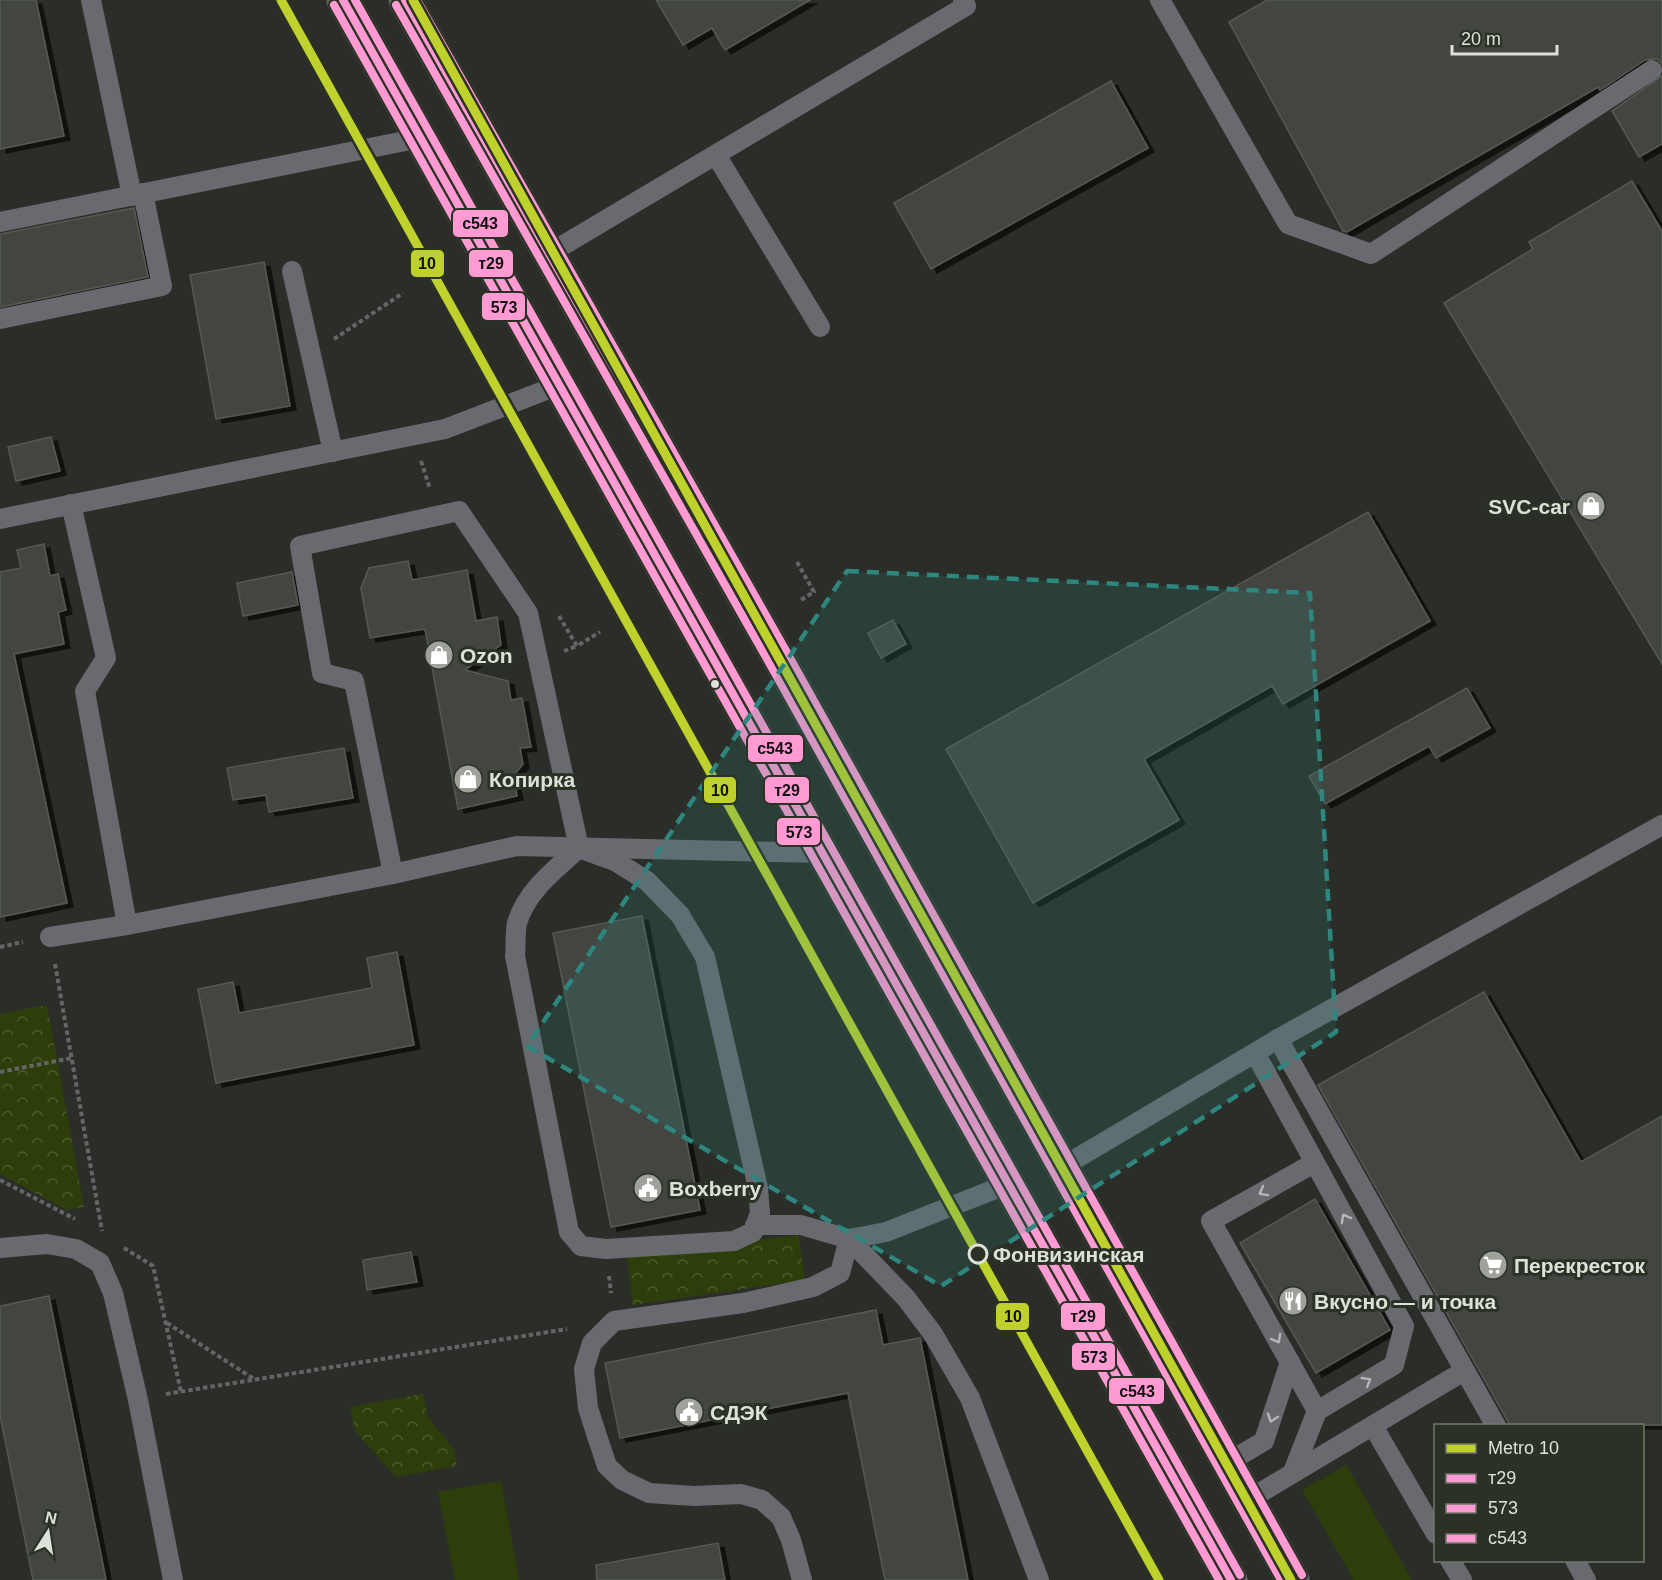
<svg xmlns="http://www.w3.org/2000/svg" width="1662" height="1580" font-family="Arial,sans-serif">
<defs>
<pattern id="park-crowns" width="20" height="18" patternUnits="userSpaceOnUse" patternTransform="scale(1.5)"><rect width="20" height="18" fill="#2e3e0a"/><path d="M2 6a3 3 0 1 1 6 0M12 15a3 3 0 1 1 6 0" fill="none" stroke="#4c5a2d"/></pattern>
<filter id="shadow"><feDropShadow dx="6" dy="4" stdDeviation="0" flood-color="#0009"/></filter>
</defs>
<rect width="100%" height="100%" fill="#2b2e28"/>
<g fill="#2e3e0a">
<path d="M1346,1465L1412,1580H1354L1302,1490Z"/>
<path d="M501,1481L519,1580H455L438,1492Z"/>
</g>
<g fill="url(#park-crowns)">
<path d="M47,1005L84,1207L67,1210L0,1174V1014Z"/>
<path d="M798,1235L805,1280L633,1305L627,1256Z"/>
<path d="M423,1394L428,1418L454,1449L457,1466L396,1477L355,1431L350,1407Z"/>
</g>
<g fill="#42443f" stroke="#565954" stroke-width="1.5" filter="url(#shadow)">
<path d="M0,0H36L64,136L0,149Z"/>
<path d="M656,0H810L725,50L712,28L683,45Z"/>
<path d="M1267,0H1662V64L1657,59L1645,60L1600,90L1598,87L1347,232L1343,231L1229,22Z"/>
<path d="M1662,76V144L1639,157L1612,111Z"/>
<path d="M1111,81L1148,148L931,269L894,203Z"/>
<path d="M1632,181L1662,231V664L1444,303L1533,249L1529,242Z"/>
<path d="M134,208L148,277L0,307V234Z"/>
<path d="M264,262L290,406L216,419L190,275Z"/>
<path d="M51,437L60,471L16,481L8,447Z"/>
<path d="M1368,512L1430,621L1283,704L1272,686L1144,759L1179,820L1033,903L946,749Z"/>
<path d="M44,544L50,576L58,574L66,610L58,612L64,644L14,654L67,903L0,917V572L21,568L17,550Z"/>
<path d="M408,561L412,580L467,570L476,621L497,617L501,645L465,670L508,681L511,700L522,698L531,747L520,748L523,764L513,776L517,796L458,809L425,629L370,638L361,588L369,568Z"/>
<path d="M292,572L298,605L243,616L237,583Z"/>
<path d="M893,620L906,644L881,658L868,633Z"/>
<path d="M1467,688L1490,728L1436,758L1429,746L1325,804L1309,776Z"/>
<path d="M344,748L353,798L269,812L266,795L233,800L227,768Z"/>
<path d="M642,916L700,1210L611,1227L553,933Z"/>
<path d="M397,952L414,1045L216,1083L198,989L233,982L239,1013L372,988L367,958Z"/>
<path d="M1484,992L1581,1162L1662,1116V1425H1510L1318,1085Z"/>
<path d="M1315,1199L1390,1330L1316,1373L1240,1243Z"/>
<path d="M411,1252L417,1282L367,1290L363,1260Z"/>
<path d="M49,1296L106,1580H33L0,1415V1306Z"/>
<path d="M876,1310L883,1345L920,1338L968,1580H885L848,1393L620,1438L605,1363Z"/>
<path d="M718,1543L725,1580H597L596,1565Z"/>
</g>
<g fill="none" stroke-linecap="round" stroke-linejoin="round">
<g stroke="#636568" stroke-width="4" stroke-dasharray="4.5 3" stroke-linecap="butt">
<path d="M334,339L403,293"/>
<path d="M421,461L430,489"/>
<path d="M797,562L814,592L799,601"/>
<path d="M559,616L577,646L600,632"/>
<path d="M564,651L577,646"/>
<path d="M0,947L23,942"/>
<path d="M55,964L102,1231"/>
<path d="M0,1072L72,1058"/>
<path d="M0,1180L75,1219"/>
<path d="M124,1248L153,1266L181,1392"/>
<path d="M609,1276L611,1293"/>
<path d="M167,1323L254,1379"/>
<path d="M166,1394L567,1329"/>
</g>
<g stroke="#686a70" stroke-width="20">
<path d="M91,0L132,196"/>
<path d="M1160,0L1288,224L1371,254L1652,70"/>
<path d="M716,155L820,327"/>
<path d="M0,222L420,138"/>
<path d="M550,253L966,6L963,0"/>
<path d="M292,271L333,452"/>
<path d="M0,319L162,286L143,193"/>
<path d="M71,504L106,658L85,691L127,925"/>
<path d="M0,519L445,429L559,385"/>
<path d="M579,848L615,861L647,881L680,915L705,957L758,1188L760,1213L753,1232L734,1241L606,1249L581,1246L569,1232L515,956C516,946 515,933 517,923C527,890 555,870 579,848Z"/>
<path d="M393,874L354,681L322,673L300,546L459,511L528,613L579,848"/>
<path d="M50,937L127,925L393,874L517,846L822,853"/>
<path d="M1278,1039L1496,1426"/>
<path d="M1255,1053L1404,1326L1394,1365L1317,1411L1293,1472"/>
<path d="M1314,1163L1211,1221L1317,1411"/>
<path d="M1062,1167L1278,1039L1662,825"/>
<path d="M755,1225H801L849,1239L886,1232L1008,1184"/>
<path d="M849,1239L906,1298L933,1334L970,1398L1039,1580"/>
<path d="M0,1248L47,1244L76,1249L100,1263L113,1293L138,1400L173,1580"/>
<path d="M1373,1426L1436,1534"/>
<path d="M1227,1463L1264,1441L1290,1362"/>
<path d="M1248,1500L1464,1371"/>
<path d="M1450,1560L1462,1580"/>
<path d="M1575,1560L1586,1580"/>
<path d="M802,1580L791,1540L781,1517L762,1500L741,1494L694,1496L649,1493L622,1480L607,1466L597,1436L588,1408L584,1369L592,1343L614,1321L743,1303L813,1287L840,1273L849,1239"/>
</g>
<g stroke="#616268" stroke-width="33">
<path d="M343,0L1231,1580"/>
<path d="M405,0L776,654L1293,1580"/>
</g>
<g stroke="#2c3125" stroke-width="12">
<g id="bus-1">
<path d="M343,0L1231,1580"/>
<path d="M405,0L776,654L1293,1580"/>
</g>
</g>
<g stroke="#2c3125" stroke-width="12">
<g id="bus-2">
<path d="M334,5L1219,1580"/>
<path d="M396,5L767,659L1281,1580"/>
</g>
</g>
<g stroke="#2c3125" stroke-width="12">
<g id="bus-3">
<path d="M355,0L1240,1575"/>
<path d="M417,0L785,649L1302,1575"/>
</g>
</g>
<use href="#bus-1" stroke="#ff9ad2" stroke-width="8"/>
<use href="#bus-2" stroke="#ff9ad2" stroke-width="8"/>
<use href="#bus-3" stroke="#ff9ad2" stroke-width="8"/>
<g stroke="#2c3125" stroke-width="14">
<g id="metro-1">
<path d="M281,0L1159,1580"/>
<path d="M413,0L1291,1580"/>
</g>
</g>
<use href="#metro-1" stroke="#bed12c" stroke-width="9"/>
</g>
<defs><path id="oneway-chevron" d="M-2-3.5L2.5 0L-2 3.5" fill="none" stroke-width="1.6" stroke-linecap="round" stroke-linejoin="round" transform="scale(1.5)"/></defs>
<g stroke="#b4b7b4">
<use href="#oneway-chevron" transform="translate(1263 1192) rotate(151)"/>
<use href="#oneway-chevron" transform="translate(1345 1218) rotate(-119)"/>
<use href="#oneway-chevron" transform="translate(1277 1339) rotate(61)"/>
<use href="#oneway-chevron" transform="translate(1367 1381) rotate(-31)"/>
<use href="#oneway-chevron" transform="translate(1272 1418) rotate(108)"/>
</g>
<path fill="#2e867e" fill-opacity="0.2" stroke="#2e867e" stroke-width="4.5" stroke-dasharray="12 8" stroke-linejoin="round" d="M847,571L1310,593L1336,1032L941,1286L527,1046Z"/>
<defs>
<g id="shop-disc" transform="scale(1.5)"><circle r="9.5" fill="#9fa29b" stroke="#2c3125"/><path d="M-5-2.5h2.3a2.7 3.5 0 0 1 5.4 0H5L5.5 6h-11ZM-1.5-2.5h3a1.5 2.3 0 0 0-3 0Z" fill="#fff"/></g>
<g id="civic-disc" transform="scale(1.5)"><circle r="9.5" fill="#9fa29b" stroke="#2c3125"/><path d="M-.6-6.5H3V-4.5H.6V-3L4-1V1h2V6H-6V1h2V-1L-.6-3ZM-1.2 2.5V6h2.4V2.5Z" fill="#fff"/></g>
<g id="supermarket-disc" transform="scale(1.5)"><circle r="9.5" fill="#9fa29b" stroke="#2c3125"/><path d="M-6-5.5h2.5l.6 2H6L4.5 2H-2.5L-4.4-4H-6ZM-1.5 3.2a1.3 1.3 0 1 0 .1 0ZM3 3.2a1.3 1.3 0 1 0 .1 0Z" fill="#fff"/></g>
<g id="restaurant-disc" transform="scale(1.5)"><circle r="9.5" fill="#9fa29b" stroke="#2c3125"/><path d="M-5-6h1v4h1v-4h1v4h1v-4h1v5L-1.5 .5V6h-2V.5L-5-1ZM5-6V6H3V1.5H1.5Q1.5-4 5-6Z" fill="#fff"/></g>
</defs>
<g fill-rule="evenodd">
<use href="#shop-disc" x="1591" y="506"/>
<use href="#shop-disc" x="439" y="655"/>
<use href="#shop-disc" x="468" y="779"/>
<use href="#civic-disc" x="648" y="1188"/>
<use href="#supermarket-disc" x="1493" y="1265"/>
<use href="#restaurant-disc" x="1293" y="1301"/>
<use href="#civic-disc" x="689" y="1412"/>
</g>
<circle fill="#dde1d9" stroke="#2c3125" stroke-width="2" cx="715" cy="684" r="5"/>
<circle fill="#2c3125" stroke="#dde1d9" stroke-width="3" cx="978" cy="1254" r="9"/>
<g text-anchor="middle" dominant-baseline="central" stroke-width="6" stroke-linejoin="round" paint-order="stroke">
<g font-size="21" font-weight="bold" fill="#dde1d9" stroke="#2c3125" text-anchor="start">
<text x="1570" y="506" text-anchor="end">SVC-car</text>
<text x="460" y="655">Ozon</text>
<text x="489" y="779">Копирка</text>
<text x="669" y="1188">Boxberry</text>
<text x="1514" y="1265">Перекресток</text>
<text x="1314" y="1301">Вкусно — и точка</text>
<text x="710" y="1412">СДЭК</text>
</g>
<g font-size="21" font-weight="bold" fill="#dde1d9" stroke="#2c3125" text-anchor="start">
<text x="993" y="1254">Фонвизинская</text>
</g>
</g>
<g stroke="#2c3125" stroke-width="2">
<rect x="452" y="209" width="57" height="29" rx="6" fill="#ff9ad2"/>
<rect x="410" y="249" width="35" height="29" rx="6" fill="#bed12c"/>
<rect x="468" y="249" width="46" height="29" rx="6" fill="#ff9ad2"/>
<rect x="481" y="292" width="45" height="29" rx="6" fill="#ff9ad2"/>
<rect x="747" y="734" width="57" height="29" rx="6" fill="#ff9ad2"/>
<rect x="703" y="776" width="34" height="28" rx="6" fill="#bed12c"/>
<rect x="764" y="776" width="46" height="28" rx="6" fill="#ff9ad2"/>
<rect x="776" y="817" width="45" height="29" rx="6" fill="#ff9ad2"/>
<rect x="995" y="1302" width="35" height="29" rx="6" fill="#bed12c"/>
<rect x="1060" y="1302" width="46" height="29" rx="6" fill="#ff9ad2"/>
<rect x="1071" y="1342" width="45" height="29" rx="6" fill="#ff9ad2"/>
<rect x="1108" y="1377" width="57" height="28" rx="6" fill="#ff9ad2"/>
</g>
<g font-size="16" text-anchor="middle" font-weight="bold" fill="#111">
<text x="480" y="229">с543</text>
<text x="427" y="269">10</text>
<text x="491" y="269">т29</text>
<text x="504" y="313">573</text>
<text x="775" y="754">с543</text>
<text x="720" y="796">10</text>
<text x="787" y="796">т29</text>
<text x="799" y="838">573</text>
<text x="1013" y="1322">10</text>
<text x="1083" y="1322">т29</text>
<text x="1094" y="1363">573</text>
<text x="1137" y="1397">с543</text>
</g>
<rect x="1434" y="1424" width="210" height="138" fill="#2c3125" stroke="#73776d" stroke-width="1.5"/>
<rect x="1446" y="1444" width="30" height="9" fill="#bed12c" stroke="#73776d" stroke-width="1.5"/>
<text x="1488" y="1454" font-size="18" fill="#dde1d9">Metro 10</text>
<rect x="1446" y="1474" width="30" height="9" fill="#ff9ad2" stroke="#73776d" stroke-width="1.5"/>
<text x="1488" y="1484" font-size="18" fill="#dde1d9">т29</text>
<rect x="1446" y="1504" width="30" height="9" fill="#ff9ad2" stroke="#73776d" stroke-width="1.5"/>
<text x="1488" y="1514" font-size="18" fill="#dde1d9">573</text>
<rect x="1446" y="1534" width="30" height="9" fill="#ff9ad2" stroke="#73776d" stroke-width="1.5"/>
<text x="1488" y="1544" font-size="18" fill="#dde1d9">с543</text>
<g transform="translate(48 1532) rotate(12)" stroke="#2c3125" stroke-width="4.5" paint-order="stroke">
<path d="M0-4.5L10 22L0 15L-10 22Z" fill="#dde1d9"/>
<text y="-9" font-size="16" font-weight="bold" text-anchor="middle" fill="#dde1d9">N</text>
</g>
<path d="M1452 45v9h105v-9" fill="none" stroke="#dde1d9" stroke-width="3"/>
<text x="1461" y="45" font-size="18" fill="#dde1d9" stroke="#2c3125" stroke-width="4.5" paint-order="stroke">20 m</text>
</svg>
